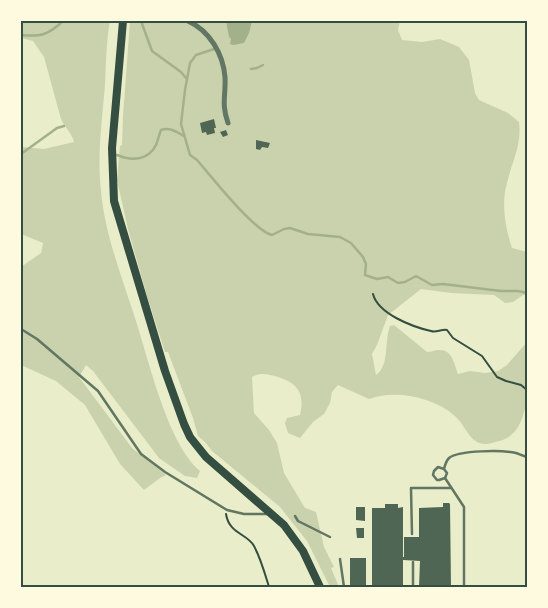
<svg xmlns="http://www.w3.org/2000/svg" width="548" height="608" font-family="Poppins,sans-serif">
<rect width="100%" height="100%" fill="#e9edc9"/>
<g fill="#cad2ad">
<path d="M21,21H110C106,43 106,64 105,85C102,121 97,155 101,191C104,230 121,275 133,312C148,355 166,442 200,471L197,478L185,476L159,458L93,371L86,365L79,377L132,448L166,475L160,478L144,490L120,464L85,405L56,381L21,365V267L41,253L43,243L21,234V147L44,149L74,142C72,133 65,128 61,119L44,57L33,41L21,38Z"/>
<path d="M130,21H400L398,30L402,40L422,42L440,39L459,47L469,60L475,93L479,100L508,113L519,122C522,145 512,161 507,183C501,204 505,227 512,248L527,252V295H523L513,302L505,303L494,295L451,293L421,289L388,315L377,345L372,354L376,375C390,365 384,341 390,326L394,325L427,352C431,352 435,350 439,350C453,350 454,364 458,374L470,371L485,373L498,371L507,365L527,342C527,370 535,433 499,441C491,443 485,446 477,442C467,436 464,424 455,416C434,397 395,389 369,399L338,385L332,392L330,403L324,414L313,422L300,438L288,433L285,423L287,418L300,415C305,394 298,383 278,377C267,374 261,372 252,377L254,413L269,430L277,443L284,473L305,508L316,512L324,547L334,567L331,568L339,587H330L307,541L280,507L212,451L206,443L198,436L193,418L168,352H165L147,296L128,229L117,180L120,146L122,145L123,116Z"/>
</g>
<path fill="#a3b18a" d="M226,21H252L249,33L244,43L233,45L230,44L231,39L229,37Z"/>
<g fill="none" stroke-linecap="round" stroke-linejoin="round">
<g stroke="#a3b18a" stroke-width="2.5">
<path d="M141,21L152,51L181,72L186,78"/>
<path d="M21,35C41,37 48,35 63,21"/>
<path d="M214,49L196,55L190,63L185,90L181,124L190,155L197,160C211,176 254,231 272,235L284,229L290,228L308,234L340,237L351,243L363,257L366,264L365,275L377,279L388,277L398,283L405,282L416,276L432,285L443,284L501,291H518L527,293"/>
<path d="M251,69L257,68L263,65"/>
<path d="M21,154L57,128L64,126"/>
<path d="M117,155C131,161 148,161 156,145C158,140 159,135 161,130C170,127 177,132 184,136"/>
</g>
</g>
<g fill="#4f6655">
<path d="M214,119L216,128H214L215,133L207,135L206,132L202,133L200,123Z"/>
<path d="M226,130L228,135L223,137L220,132Z"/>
<path d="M256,140L270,143L268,148L262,147L260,150L256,149Z"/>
<path d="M443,503H449L450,504L451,587H419L420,561L403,560V587H372V508H385V504H398V508L403,507V557H404V537H419V508L443,507Z"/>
<path d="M356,507H365V521L356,520Z"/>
<path d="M356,528H364V538H357Z"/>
<rect x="350" y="558" width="16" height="29"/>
</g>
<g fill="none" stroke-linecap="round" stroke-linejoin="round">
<g stroke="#344e41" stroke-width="2">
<path d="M373,294C378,314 413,327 431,331C436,333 441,329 447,330L453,338L482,356L497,377L506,381L521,385L527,390"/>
<path d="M226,514C229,534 248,534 254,546C261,559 265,574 269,587"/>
</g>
<g stroke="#617663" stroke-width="2.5">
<path d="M21,329L37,339L98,391L141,454L165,472L227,510L244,514H269"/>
<path d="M444,469L438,467L434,471L433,475L437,480H439L445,478L447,473L444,469C445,465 446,461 449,458C459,450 503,450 516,453C519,454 523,456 527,457"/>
<path d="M445,478L464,507V587"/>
<path d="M295,516L298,521L330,537"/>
<path d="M412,534L411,488H451"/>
<path d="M340,559L344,587"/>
<path d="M413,587V562"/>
</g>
<path stroke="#617663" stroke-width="5" d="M188,21C210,31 223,54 225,77C226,96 221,103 228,123"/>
<path stroke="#344e41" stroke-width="8" d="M123,21L112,148L114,201L165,371L184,424L190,437L206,457L284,525L303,551L320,587"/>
</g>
<rect width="548" height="608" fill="none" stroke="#fefae0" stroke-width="45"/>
<rect x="22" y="22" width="504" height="564" fill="none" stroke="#344e41" stroke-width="2"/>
</svg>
